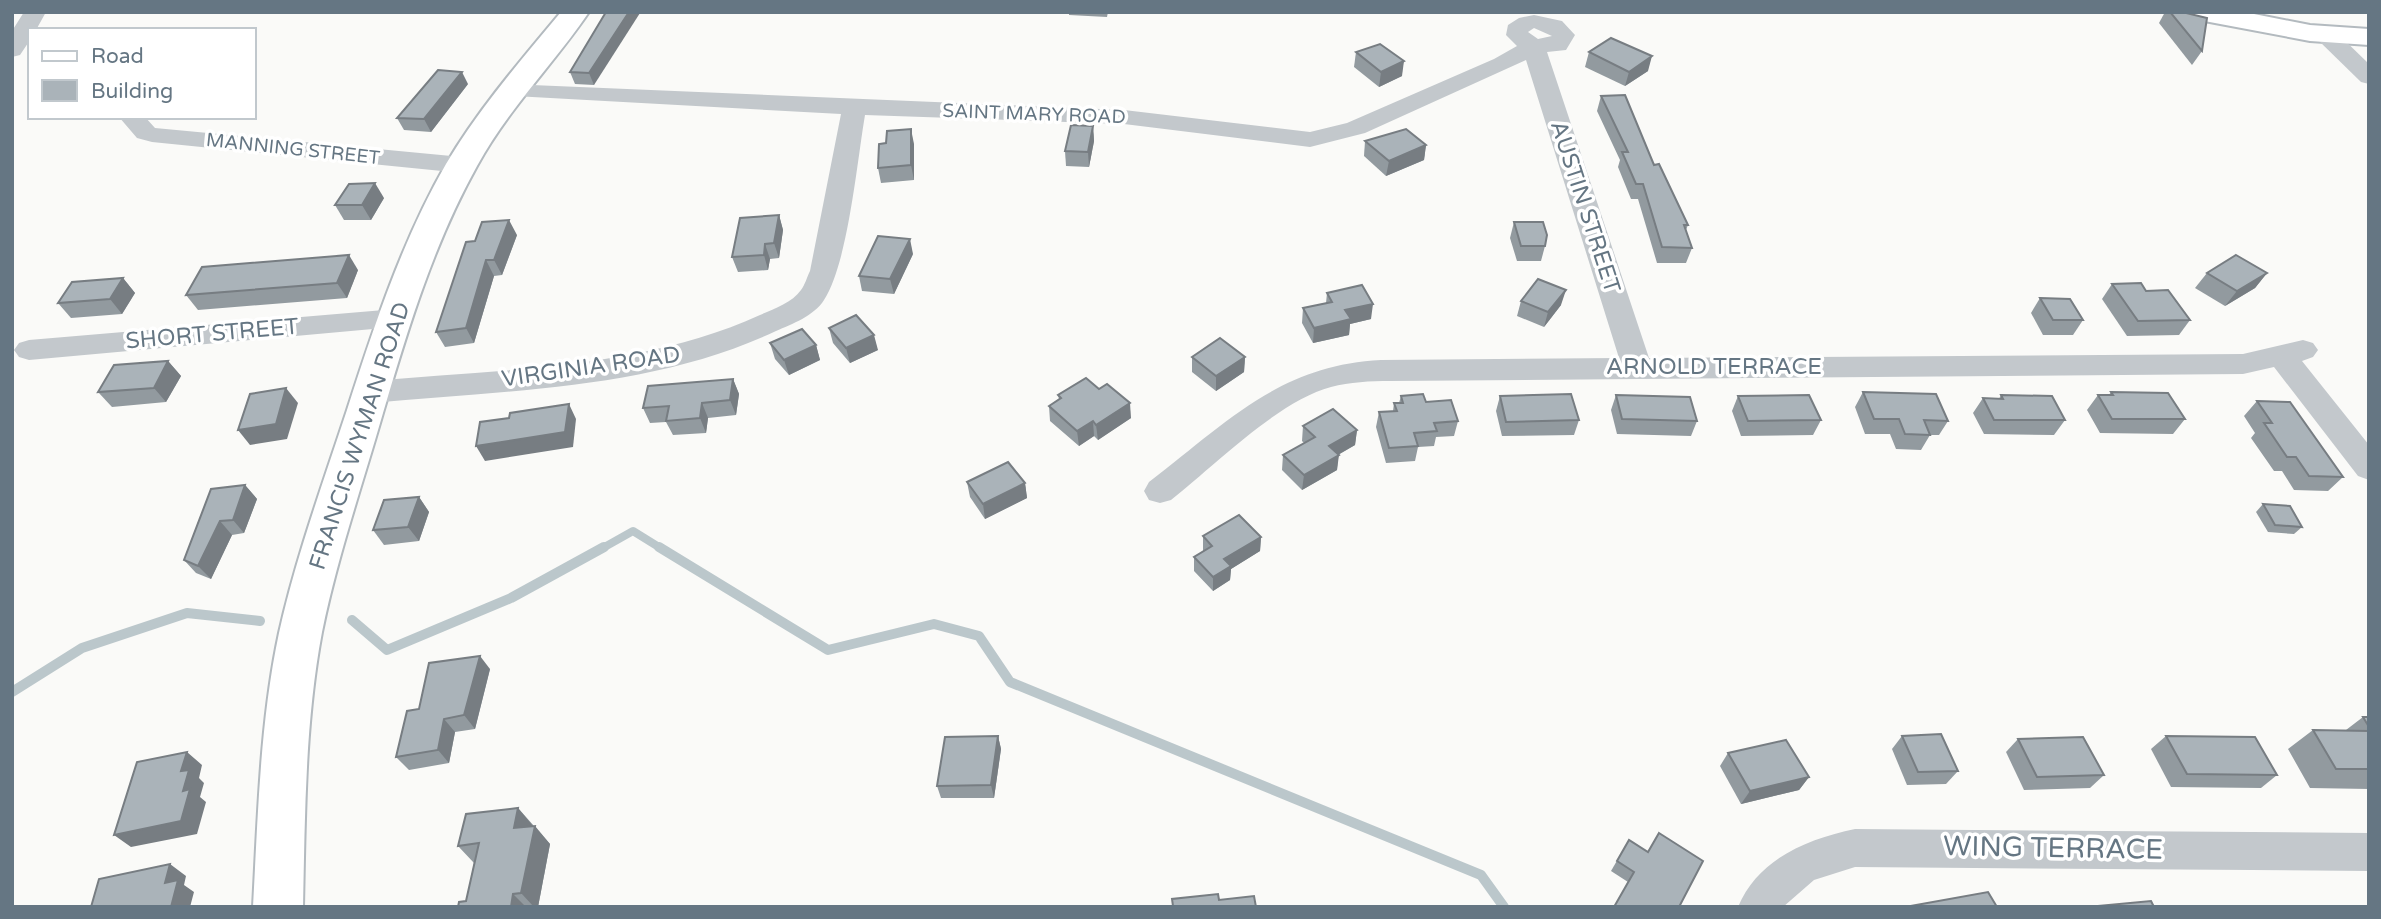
<svg xmlns="http://www.w3.org/2000/svg" width="2381" height="919" font-family="'Varela Round',sans-serif">
<rect width="100%" height="100%" fill="#fafaf8"/>
<g fill="none" stroke-linecap="round" stroke-linejoin="round">
<path stroke="#bbc7cb" stroke-width="8" d="M601,549L633,531L662,549"/>
<g stroke="#bbc7cb" stroke-width="10">
<path d="M659,547L828,650L934,624L979,636L1010,682L1481,875L1504,907"/>
<path d="M352,620L387,650L511,598L604,547"/>
<path d="M12,692L82,648L187,613L260,621"/>
</g>
<g stroke="#b3babf" stroke-width="4">
<g id="secondary">
<path d="M561,12H589C553,65 508,109 477,166C434,243 408,328 383,413C362,486 337,558 322,632C305,722 305,815 303,907H253C258,815 260,722 279,633C296,557 323,483 347,410C374,326 402,241 446,164C478,110 520,61 561,12Z"/>
<path d="M2186,12H2244L2310,25L2369,29V45L2310,41L2199,20L2189,18Z"/>
</g>
</g>
<g fill="#c3c8cc" fill-rule="evenodd">
<path d="M24,12H46L36,30H30V40L20,55L12,57V31Z"/>
<path d="M1534,15L1562,21L1575,35L1566,50L1547,52L1649,358L2243,354L2303,340L2313,343L2318,350L2313,357L2302,361L2369,445V480L2358,476L2274,367L2243,374L1390,381C1370,381 1350,382 1331,387C1278,401 1214,466 1171,500L1160,503L1149,500L1144,491L1149,482C1225,424 1279,365 1381,360L1619,358L1526,60L1365,133L1310,147L1124,124L865,115C857,162 848,263 824,300C814,316 792,324 776,331C650,390 507,390 371,403L360,400L356,392L360,384L371,381C501,369 639,370 760,315C773,309 792,303 801,290C805,285 807,277 810,271L841,114L514,96L506,94L502,89L506,84L1124,110L1310,132L1347,123L1494,59L1517,46L1506,35L1508,25L1519,18ZM1534,28L1552,36L1538,39L1528,32Z"/>
<path d="M2326,28L2334,30L2369,64V84L2361,82L2318,40L2315,35Z"/>
<path d="M119,117H145L155,128L462,157L471,160L475,165L471,170L462,173L152,142L137,138Z"/>
<path d="M396,309L406,312L410,319L406,326L29,360L19,357L14,350L19,343L29,340Z"/>
<path d="M1855,829L2369,833V871L1855,867L1814,880L1783,907H1738C1758,859 1807,839 1855,829Z"/>
</g>
<use href="#secondary" fill="#fff" fill-rule="evenodd"/>
</g>
<g fill="#929a9f">
<path d="M606,12L594,85L575,84L570,72Z"/>
<path d="M1069,12H1108L1107,17L1069,15Z"/>
<path d="M2165,12H2182L2202,51L2192,65L2159,23Z"/>
<path d="M2320,12H2356L2354,14Z"/>
<path d="M1356,52L1402,76L1379,87L1354,67Z"/>
<path d="M1589,52L1648,71L1625,86L1585,67Z"/>
<path d="M468,84L431,132L404,130L397,118Z"/>
<path d="M1601,96L1654,165L1688,225L1686,230L1692,248L1686,263H1657L1638,199H1631L1618,167L1620,160L1597,111Z"/>
<path d="M1093,126L1094,141L1089,167L1066,166L1065,151Z"/>
<path d="M1365,141L1426,145L1424,160L1386,176L1364,156Z"/>
<path d="M914,144V180L881,183L878,168Z"/>
<path d="M384,198L371,220H344L335,205Z"/>
<path d="M779,215L783,230L779,258L770,259L768,270L738,272L732,257Z"/>
<path d="M1514,222L1545,246L1541,261H1517L1510,238Z"/>
<path d="M517,235L502,275L494,276L474,343L445,347L436,332L475,241Z"/>
<path d="M913,254L894,294L862,291L859,276Z"/>
<path d="M358,270L347,298L198,310L186,295Z"/>
<path d="M2207,273H2267L2255,288L2225,306L2195,288Z"/>
<path d="M123,278L135,293L122,314L71,318L58,303Z"/>
<path d="M2112,284L2190,320L2179,335L2127,336L2102,299Z"/>
<path d="M1327,293L1371,319L1350,324L1349,335L1313,343L1302,323L1303,308L1326,303Z"/>
<path d="M2040,298L2083,320L2073,335H2043L2031,313Z"/>
<path d="M1521,301L1561,305L1544,327L1517,316Z"/>
<path d="M829,328L878,350L850,363L833,343Z"/>
<path d="M770,343L816,345L820,360L789,375L775,359Z"/>
<path d="M1192,357H1245L1244,372L1216,391L1192,372Z"/>
<path d="M168,361L181,376L166,402L112,407L98,392Z"/>
<path d="M733,379L739,394L736,415L708,418L706,433L673,435L666,422L650,423L643,408Z"/>
<path d="M1099,389L1131,418L1098,440L1094,436L1079,446L1050,421L1049,406L1059,399L1058,395Z"/>
<path d="M1863,392L1948,421L1939,435H1930L1921,450L1896,449L1890,434H1865L1855,407Z"/>
<path d="M2111,392L2185,419L2173,434L2100,433L2087,410L2098,395H2109Z"/>
<path d="M1616,395L1697,421L1691,436L1617,434L1611,410Z"/>
<path d="M2001,395L2065,420L2054,435L1984,434L1973,413L1983,398L1999,399Z"/>
<path d="M1401,396L1426,402L1458,421L1454,436L1436,437L1434,446L1418,447L1415,461L1386,463L1376,427L1379,412L1393,411L1394,403H1399Z"/>
<path d="M1500,396L1579,420L1574,435L1502,436L1496,411Z"/>
<path d="M1738,396L1821,420L1813,435L1741,436L1732,411Z"/>
<path d="M2257,401L2343,477L2328,491L2294,490L2282,471H2274L2251,438L2255,433L2244,416Z"/>
<path d="M1303,426L1357,430L1355,445L1338,455L1337,470L1302,490L1282,470L1283,455L1304,443L1302,441Z"/>
<path d="M967,482L1025,483L1027,498L985,519L970,497Z"/>
<path d="M245,485L257,499L244,533L232,535L211,579L196,573L184,560Z"/>
<path d="M419,497L429,512L419,541L384,545L373,530Z"/>
<path d="M2263,504L2302,527L2294,534L2268,532L2256,512Z"/>
<path d="M1203,536L1261,537L1260,551L1231,569L1230,580L1213,591L1194,571V557L1203,551Z"/>
<path d="M490,669L475,729L455,732L449,763L409,770L396,757L419,709Z"/>
<path d="M2363,717H2369V789L2310,788L2288,749L2313,730H2346Z"/>
<path d="M998,736L1001,749L994,798H941L937,786Z"/>
<path d="M1902,736L1958,771L1946,784L1907,785L1892,749Z"/>
<path d="M2166,736L2277,775L2261,788L2171,787L2151,749Z"/>
<path d="M2018,739L2104,775L2090,788L2024,790L2006,752Z"/>
<path d="M1728,753L1809,777L1799,790L1741,804L1720,766Z"/>
<path d="M518,808L550,844L538,907H458L466,901L474,863L458,846Z"/>
<path d="M1629,840L1679,907L1628,882L1611,871Z"/>
</g>
<g fill="#777d82">
<path d="M629,12L640,13L594,85L589,73Z"/>
<path d="M1652,56L1648,71L1625,86L1629,72Z"/>
<path d="M1404,61L1402,76L1379,87L1381,72Z"/>
<path d="M462,72L468,84L431,132L424,119Z"/>
<path d="M1093,126L1094,141L1089,167L1088,152Z"/>
<path d="M911,129L914,144V180L911,165Z"/>
<path d="M1426,145L1424,160L1386,176L1389,161Z"/>
<path d="M375,183L384,198L371,220L362,205Z"/>
<path d="M779,215L783,230L779,258L774,243Z"/>
<path d="M509,220L517,235L502,275L494,260Z"/>
<path d="M910,239L913,254L894,294L890,279Z"/>
<path d="M765,244L770,259L768,270L764,255Z"/>
<path d="M349,255L358,270L347,298L337,283Z"/>
<path d="M486,260L494,276L474,343L466,328Z"/>
<path d="M2267,273L2255,288L2225,306L2237,291Z"/>
<path d="M123,278L135,293L122,314L110,299Z"/>
<path d="M1566,290L1561,305L1544,327L1548,312Z"/>
<path d="M1373,304L1371,319L1350,324L1349,335L1313,343L1314,328L1345,310Z"/>
<path d="M874,335L878,350L850,363L846,348Z"/>
<path d="M816,345L820,360L789,375L784,360Z"/>
<path d="M1245,357L1244,372L1216,391V376Z"/>
<path d="M168,361L181,376L166,402L154,388Z"/>
<path d="M733,379L739,394L736,415L730,400Z"/>
<path d="M286,388L298,403L287,439L250,445L238,430Z"/>
<path d="M702,403L708,418L706,433L700,418Z"/>
<path d="M1130,403L1131,418L1098,440L1096,425Z"/>
<path d="M569,404L576,419L573,447L485,461L476,446Z"/>
<path d="M1093,421L1094,436L1079,446L1077,431Z"/>
<path d="M1357,430L1355,445L1327,461L1329,446Z"/>
<path d="M1339,455L1337,470L1302,490L1304,475Z"/>
<path d="M1025,483L1027,498L985,519L983,504Z"/>
<path d="M245,485L257,499L244,533L233,520Z"/>
<path d="M419,497L429,512L419,541L408,527Z"/>
<path d="M220,521L232,535L211,579L198,566Z"/>
<path d="M1261,537L1260,551L1231,569L1230,580L1213,591V577L1224,559Z"/>
<path d="M480,656L490,669L475,729L464,715Z"/>
<path d="M444,719L455,732L449,763L438,750Z"/>
<path d="M998,736L1001,749L994,798L991,785Z"/>
<path d="M187,752L202,765L199,778L204,783L200,797L206,802L197,834L131,847L114,835L183,791L181,771Z"/>
<path d="M1809,777L1799,790L1741,804L1750,791Z"/>
<path d="M518,808L533,826L514,828Z"/>
<path d="M535,826L550,844L538,907H534L521,893Z"/>
<path d="M170,864L186,876L184,885L194,892L190,907H171L165,883Z"/>
<path d="M513,894L526,907H511Z"/>
</g>
<g fill="#aab3b9" stroke="#777d82" stroke-width="2">
<path d="M606,12H629L589,73L570,72Z"/>
<path d="M2170,12H2182L2207,18L2202,51Z"/>
<path d="M1611,38L1652,56L1629,72L1589,52Z"/>
<path d="M1380,44L1404,61L1381,72L1356,52Z"/>
<path d="M438,70L462,72L424,119L397,118Z"/>
<path d="M1625,95L1654,165L1659,164L1688,225H1684L1692,248L1662,247L1643,184H1636L1622,152H1628L1601,96Z"/>
<path d="M1071,125L1093,126L1088,152L1065,151Z"/>
<path d="M911,129V165L878,168L879,144L886,143L887,131Z"/>
<path d="M1406,129L1426,145L1389,161L1365,141Z"/>
<path d="M375,183L362,205H335L349,184Z"/>
<path d="M779,215L774,243L765,244L764,255L732,257L740,218Z"/>
<path d="M509,220L494,260H486L466,328L436,332L466,242L475,241L482,222Z"/>
<path d="M1514,222H1543L1547,235L1545,246H1521Z"/>
<path d="M878,236L910,239L890,279L859,276Z"/>
<path d="M349,255L337,283L186,295L202,267Z"/>
<path d="M2236,255L2267,273L2237,291L2207,273Z"/>
<path d="M123,278L110,299L58,303L72,282Z"/>
<path d="M1538,279L1566,290L1548,312L1521,301Z"/>
<path d="M2141,283L2146,291L2168,290L2190,320L2138,321L2112,284Z"/>
<path d="M1362,285L1373,304L1345,310L1351,319L1314,328L1303,308L1332,302L1327,293Z"/>
<path d="M2040,298L2070,299L2083,320H2053Z"/>
<path d="M856,315L874,335L846,348L829,328Z"/>
<path d="M802,329L816,345L784,360L770,343Z"/>
<path d="M1220,338L1245,357L1216,376L1192,357Z"/>
<path d="M168,361L154,388L98,392L114,365Z"/>
<path d="M1086,378L1099,389L1107,384L1130,403L1096,425L1093,421L1077,431L1049,406L1061,398L1058,395Z"/>
<path d="M733,379L730,400L702,403L700,418L666,421L669,406L643,408L648,386Z"/>
<path d="M286,388L276,424L238,430L250,394Z"/>
<path d="M1863,392L1936,394L1948,421L1924,420L1930,435L1905,434L1899,419H1874Z"/>
<path d="M2111,392L2168,393L2185,419H2112L2098,395H2113Z"/>
<path d="M1423,394L1426,402L1451,400L1458,421L1434,423L1437,431L1414,433L1418,446L1389,448L1379,412L1397,411L1394,403H1403L1401,396Z"/>
<path d="M1571,394L1579,420L1506,422L1500,396Z"/>
<path d="M1616,395L1690,397L1697,421L1622,419Z"/>
<path d="M1809,395L1821,420L1748,421L1738,396Z"/>
<path d="M2001,395L2052,396L2065,420H1994L1983,398L2003,399Z"/>
<path d="M2257,401L2290,402L2343,477L2309,476L2296,457H2287L2264,423H2272Z"/>
<path d="M569,404L565,432L476,446L480,422L509,418L510,413Z"/>
<path d="M1333,409L1357,430L1329,446L1339,455L1304,475L1283,455L1315,437L1303,426Z"/>
<path d="M1008,462L1025,483L983,504L967,482Z"/>
<path d="M245,485L233,520L220,521L198,566L184,560L211,489Z"/>
<path d="M419,497L408,527L373,530L384,500Z"/>
<path d="M2263,504L2290,506L2302,527L2275,525Z"/>
<path d="M1239,515L1261,537L1224,559L1231,566L1213,577L1194,557L1212,546L1203,536Z"/>
<path d="M480,656L464,715L444,719L438,750L396,757L407,711L419,709L429,663Z"/>
<path d="M2363,717H2369V727Z"/>
<path d="M2313,730L2369,731V769H2336Z"/>
<path d="M1941,734L1958,771L1918,772L1902,736Z"/>
<path d="M998,736L991,785L937,786L945,737Z"/>
<path d="M2166,736L2255,737L2277,775L2187,774Z"/>
<path d="M2083,737L2104,775L2037,777L2018,739Z"/>
<path d="M1786,740L1809,777L1750,791L1728,753Z"/>
<path d="M187,752L181,771L189,770L183,791L190,789L181,821L114,835L137,762Z"/>
<path d="M518,808L514,828L535,826L521,893L513,894L511,907H458L459,902L466,901L479,843L458,846L466,814Z"/>
<path d="M1659,833L1703,861L1679,907H1614L1634,872L1617,861L1629,840L1648,852Z"/>
<path d="M170,864L165,883L178,880L171,907H91L99,879Z"/>
<path d="M1988,892L1997,907H1905Z"/>
<path d="M1218,894L1219,900L1254,896L1256,907H1167L1173,906L1172,899Z"/>
<path d="M2151,901L2154,907H2087Z"/>
</g>
<g text-anchor="middle" dominant-baseline="central" stroke-width="7" stroke-linejoin="round" paint-order="stroke">
<g font-size="19" fill="#657683" stroke="#fff">
<text transform="translate(1034 114) rotate(2)">SAINT MARY ROAD</text>
<text transform="translate(293 149) rotate(6)">MANNING STREET</text>
</g>
<g font-size="23" fill="#657683" stroke="#fff">
<text transform="translate(1585 207) rotate(72)">AUSTIN STREET</text>
<text transform="translate(212 334) rotate(-5)">SHORT STREET</text>
<text transform="translate(591 367) rotate(-8)">VIRGINIA ROAD</text>
<text x="1714" y="367">ARNOLD TERRACE</text>
<text transform="translate(360 436) rotate(-72)">FRANCIS WYMAN ROAD</text>
</g>
<g font-size="28" fill="#657683" stroke="#fff">
<text transform="translate(2053 848) rotate(1)">WING TERRACE</text>
</g>
</g>
<rect width="2381" height="919" fill="none" stroke="#657683" stroke-width="28"/>
<rect x="28" y="28" width="228" height="91" fill="#ffffff" stroke="#c1c8cd" stroke-width="2"/>
<rect x="42" y="51" width="35" height="10" fill="#ffffff" stroke="#c1c8cd" stroke-width="2"/>
<text x="91" y="63" font-size="21" fill="#657683">Road</text>
<rect x="42" y="80" width="35" height="21" fill="#aab3b9" stroke="#c1c8cd" stroke-width="2"/>
<text x="91" y="98" font-size="21" fill="#657683">Building</text>
</svg>
